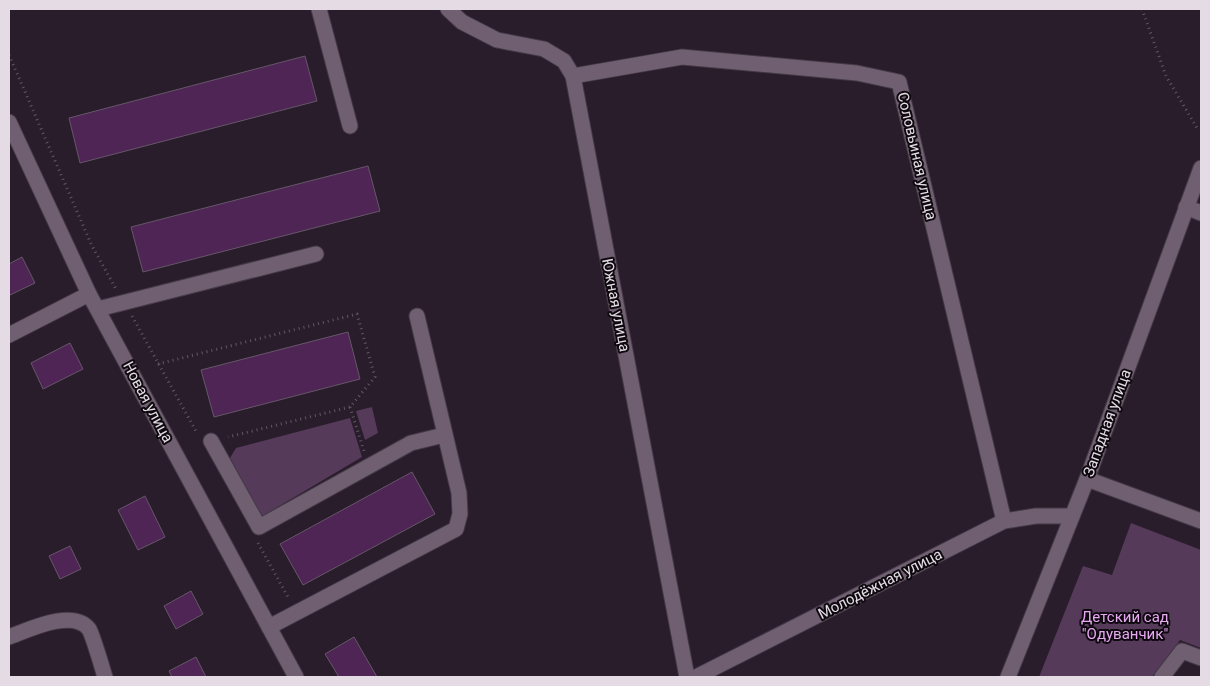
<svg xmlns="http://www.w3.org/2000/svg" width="1210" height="686" font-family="Roboto,sans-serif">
<rect width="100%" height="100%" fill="#291c2b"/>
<g fill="#553a5a">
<path d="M372,407L378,433L365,440L356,411Z"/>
<path d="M350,418L362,457L261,517L230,458L236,448Z"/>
<path d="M1131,523L1201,550V648L1180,640L1152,677H1039L1083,566L1112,575Z"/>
</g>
<g fill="#4e2554" stroke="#665769">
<path d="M305,56L317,101L80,163L69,118Z"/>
<path d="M368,166L380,211L143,272L131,227Z"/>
<path d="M22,257L35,283L10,295L9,292V264Z"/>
<path d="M348,332L360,379L214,417L201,370Z"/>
<path d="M70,343L83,369L43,389L31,363Z"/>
<path d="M412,472L435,514L303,585L280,544Z"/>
<path d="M145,496L165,537L138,550L118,510Z"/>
<path d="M70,546L81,569L60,579L49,556Z"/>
<path d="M191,591L203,614L176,629L164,606Z"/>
<path d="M354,637L377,677H339L325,654Z"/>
<path d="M196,657L206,677H172L169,671Z"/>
</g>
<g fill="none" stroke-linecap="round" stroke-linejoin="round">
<g stroke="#443945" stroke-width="17">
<g id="minor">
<path d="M319,9L350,126"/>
<path d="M448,9L462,22L497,40L544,49L564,61L573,76L687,677"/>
<path d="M573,76L682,57L857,73L899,82L1004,521"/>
<path d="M9,122L89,294L296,677"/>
<path d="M1186,207L1201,213"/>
<path d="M98,309L316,254"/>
<path d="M9,335L89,294"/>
<path d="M211,441L259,527L411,443L444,435"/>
<path d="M1087,479L1201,521"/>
<path d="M269,627L456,529L460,514L459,493L417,316"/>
<path d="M9,637C28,630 73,608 89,629C93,636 102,667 105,677"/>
<path d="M696,677L1004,521L1036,516H1072"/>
<path d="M1008,677L1087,479L1201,168"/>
<path d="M1162,677L1182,651L1201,658"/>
</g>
</g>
<g stroke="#635764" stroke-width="3" stroke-dasharray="1 4" stroke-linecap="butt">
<path d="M1142,9L1166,76L1197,128"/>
<path d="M9,55L92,246L116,289"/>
<path d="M132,316L197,433"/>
<path d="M158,364L357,314L375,377L350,407L228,437"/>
<path d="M350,407L364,451"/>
<path d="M258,543L289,599"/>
</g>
<use href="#minor" stroke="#6f5f71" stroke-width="15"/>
</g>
<g text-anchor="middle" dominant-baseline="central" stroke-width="4" stroke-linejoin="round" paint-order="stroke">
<g font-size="15" fill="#e4dbe5" stroke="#0e090f">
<text transform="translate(917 156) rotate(77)">Соловьиная улица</text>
<text transform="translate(616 305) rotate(79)">Южная улица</text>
<text transform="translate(148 402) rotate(62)">Новая улица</text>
<text transform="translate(1107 423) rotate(-70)">Западная улица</text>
<text transform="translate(880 584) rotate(-27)">Молодёжная улица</text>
</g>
<g font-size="15" fill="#e8a8f2" stroke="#0e090f">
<text x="1125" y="617">Детский сад<tspan x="1125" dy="17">"Одуванчик"</tspan></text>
</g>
</g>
<rect width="1210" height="686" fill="none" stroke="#e4dbe5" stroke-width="20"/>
</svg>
